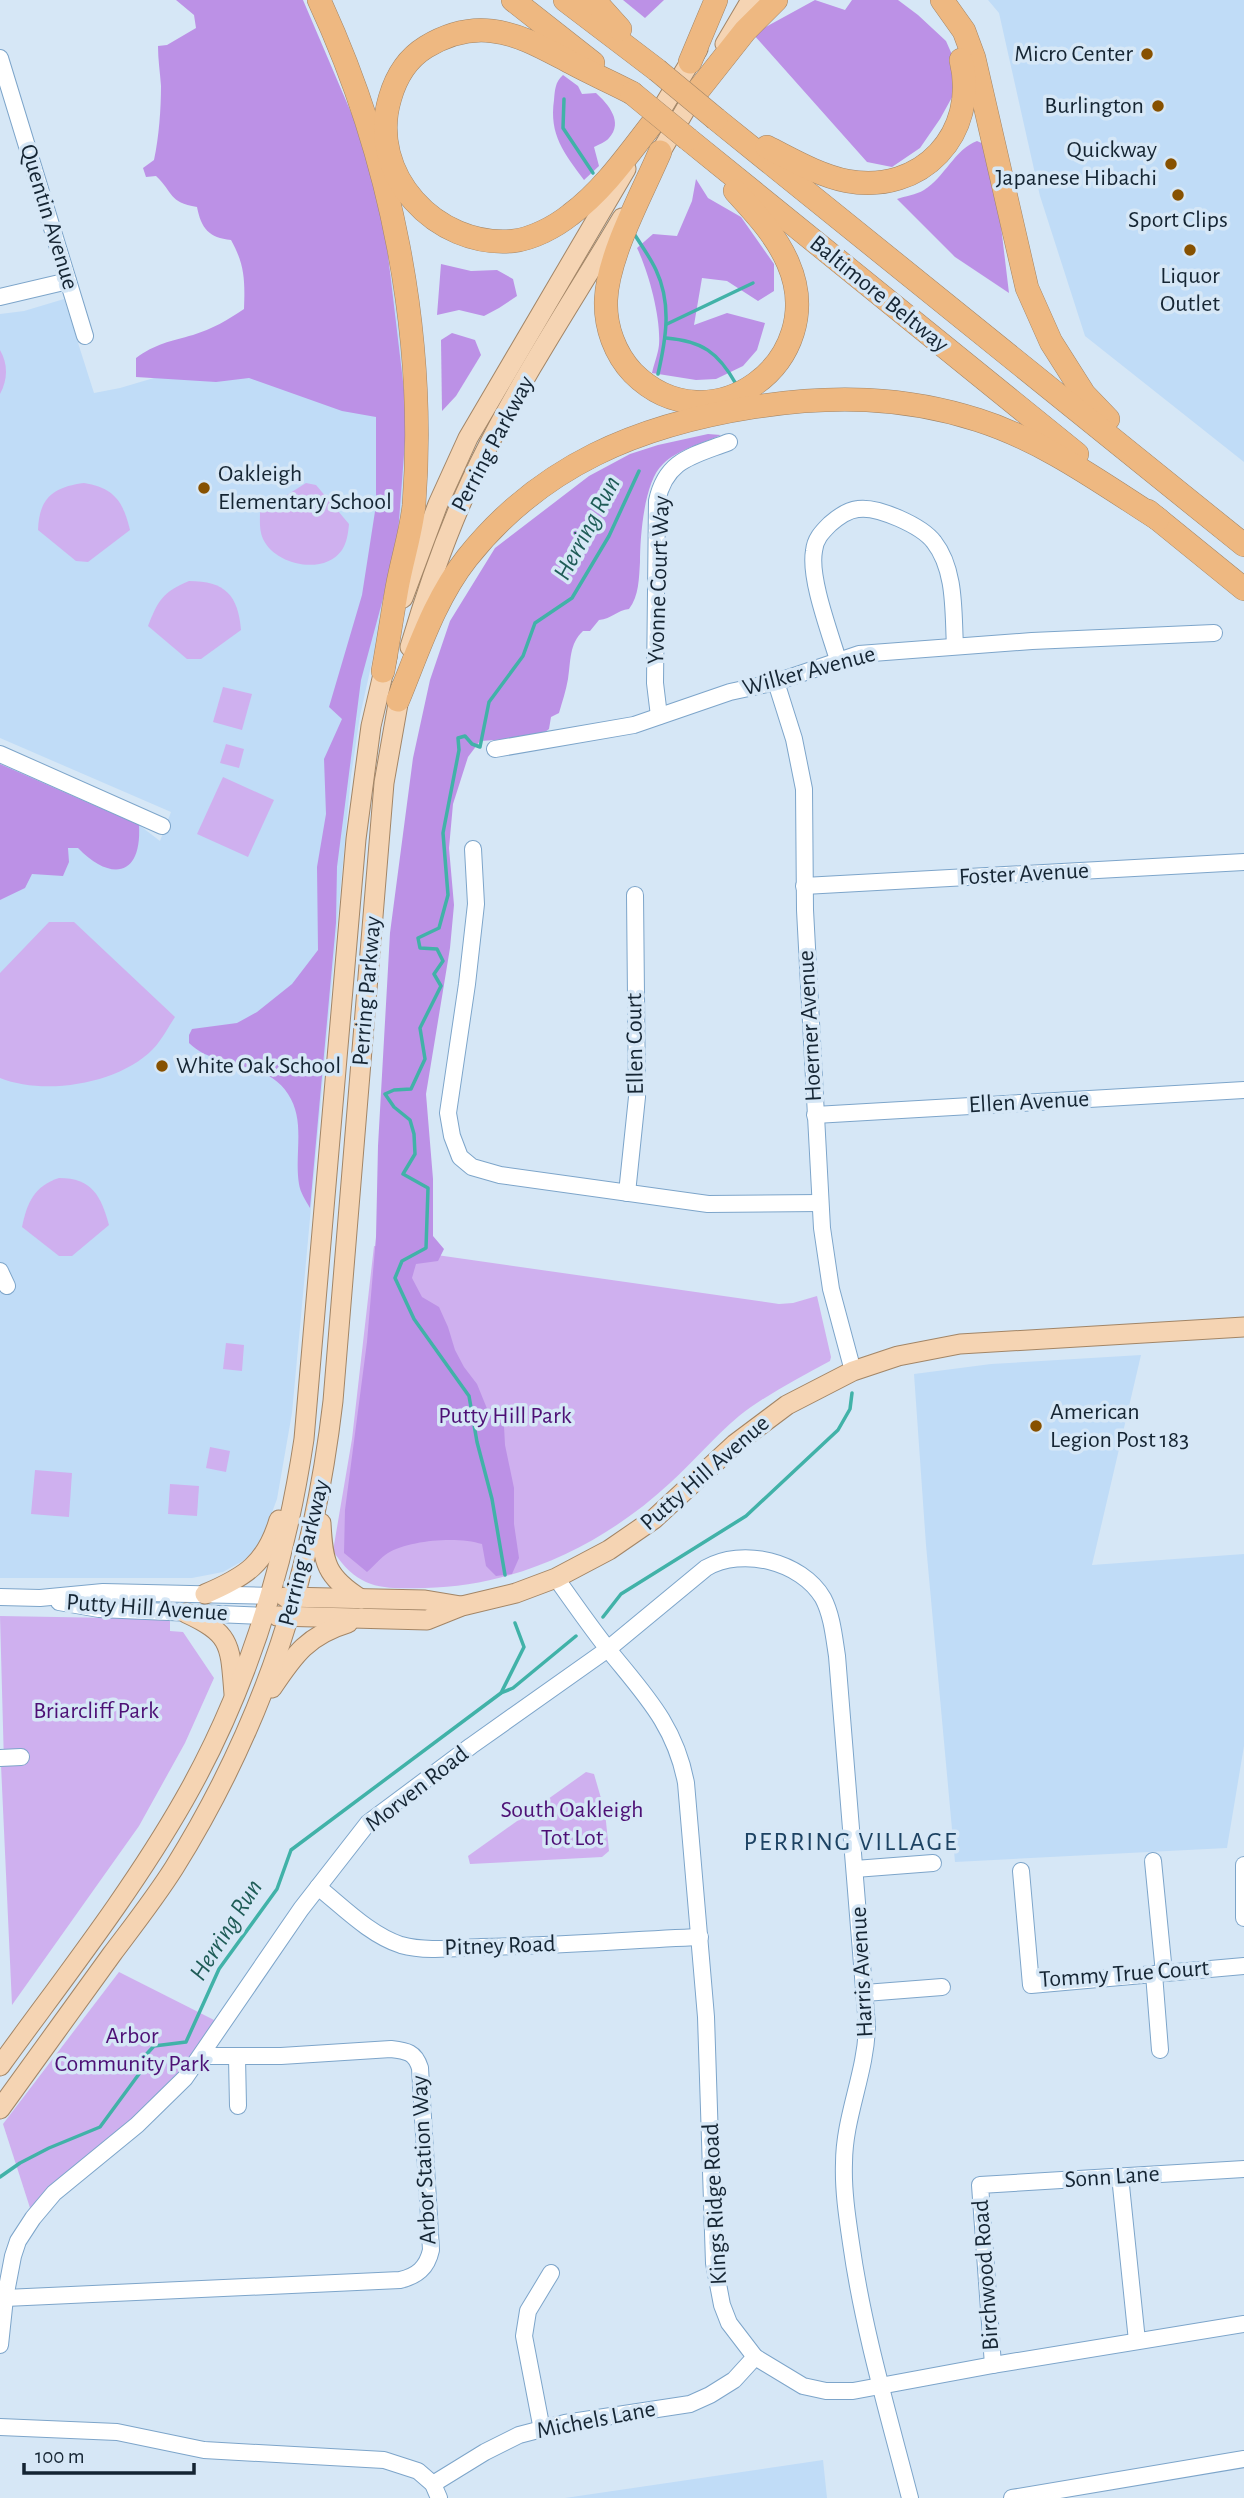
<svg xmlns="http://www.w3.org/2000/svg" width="1244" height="2498" font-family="'Alegreya Sans',sans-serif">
<rect width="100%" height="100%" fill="#d6e7f6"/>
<g fill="#c0dcf7">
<path d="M988,0H1244V462L1085,336L1040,196L999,13Z"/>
<path d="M318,53L401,306L409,469L395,577L377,639L360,716L351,776L292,1413L277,1499L261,1542L248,1558L223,1572L192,1578H0V764L139,825L160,841L171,812L0,738V314L24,311L64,299L94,393L120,388L282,340Z"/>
<path d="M1141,1355L1092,1565L1244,1554V1746L1227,1848L955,1862L926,1545L914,1374L991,1364Z"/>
<path d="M823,2460L827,2498H565Z"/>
</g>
<g fill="#cfb0ef">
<path d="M0,350C8,364 8,379 0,394Z"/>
<path d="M84,483C114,488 123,501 130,530L88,562L76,561L38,530C39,498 53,487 84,483Z"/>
<path d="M306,483L316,485L349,524C348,534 347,542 342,550C324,576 275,565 263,539C259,530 260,521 260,512Z"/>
<path d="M189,581C225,581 238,595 241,630L201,659H187L148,626C158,600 163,592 189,581Z"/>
<path d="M223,687L252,694L242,730L213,722Z"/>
<path d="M226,744L244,749L239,768L220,763Z"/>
<path d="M223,777L274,800L248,857L197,834Z"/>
<path d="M49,922H74L175,1017C168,1027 162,1040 153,1049C119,1084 45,1096 0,1078V973Z"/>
<path d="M59,1178C92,1178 101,1196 109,1225L72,1256H59L22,1227C27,1203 34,1186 59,1178Z"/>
<path d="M374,1246L779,1304L793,1303L817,1296L831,1357L830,1361C799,1378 767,1394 739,1416C714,1437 694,1461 670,1483C603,1545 517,1586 425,1588C382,1589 359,1590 333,1551L352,1439Z"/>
<path d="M226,1343L244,1345L242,1371L223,1369Z"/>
<path d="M210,1447L230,1451L226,1472L206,1468Z"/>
<path d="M35,1470L72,1473L69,1517L31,1514Z"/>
<path d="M170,1484L199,1486L197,1516L168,1514Z"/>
<path d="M0,1616L170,1619V1631L183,1632L214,1678L185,1743L139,1826L12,2005L1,1765L4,1764Z"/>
<path d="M586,1772L594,1774L605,1812L609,1851L602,1857L470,1864L468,1856Z"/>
<path d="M119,1972L218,2022L176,2088L31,2211L3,2124Z"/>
</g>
<g fill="#bc91e6">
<path d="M176,0H303L353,117L383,213L407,415L397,547L361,680L337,867L336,923L310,1208C306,1201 300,1192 299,1184C294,1154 306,1121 288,1094C266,1059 216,1070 189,1043V1035L192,1029L237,1023L257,1012L292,984L318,950L317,867L326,814L324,759L342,719L329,707L362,595L376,505V417L342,411L249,378L216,382L136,377V358C155,344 171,341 193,335C212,329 228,320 244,309C245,281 245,265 231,240C209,238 201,228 197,207C168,202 174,193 156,176L146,177L143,168L154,160C159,137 161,109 161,86C160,72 158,60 158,46L167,45L196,28L194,15Z"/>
<path d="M623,0H664L645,18Z"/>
<path d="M815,0L845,10L852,0H898L918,15L946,41L957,66L956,90L940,119L920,148L892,167L867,162L753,34Z"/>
<path d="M563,75L578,86L582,94L596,93C608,104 624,122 609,138C606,142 598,145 594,147L599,166L584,180C564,153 549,135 554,100C555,90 555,82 563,75Z"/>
<path d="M977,141L986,145L997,193L1009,293L955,257L897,199C905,196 916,195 924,190C944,178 955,149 977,141Z"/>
<path d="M696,179L708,198L741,217L774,264V291L758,301L727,281L702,278L694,325L727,313L765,323L757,350L743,366L716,379L696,380L652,373C654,364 658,354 659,345C661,318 649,273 637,248L653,234L677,236L692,201Z"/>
<path d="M441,264L471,271L497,270L513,279L517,296L499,308L484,316L459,310L437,315Z"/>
<path d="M452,333L475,340L481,355L456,396L442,411L441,340Z"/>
<path d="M708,434L721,435C703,443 677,450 663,464C644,481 640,537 640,562C639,578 639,596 629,609C617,610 612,619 599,620L590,631H583C569,644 571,661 568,679C566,691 562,702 559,713L551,717L549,729L538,737L480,741L468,757L453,804L449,848L454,905L450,948L426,1094L433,1179V1236L444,1249L438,1261L416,1264L412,1278L422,1297L439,1307L448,1327L455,1350L464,1367L477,1384L488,1411L504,1426L505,1445L514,1488V1524L519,1558L512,1574L496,1576L486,1566L482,1544C458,1536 409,1540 388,1553C380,1558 374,1566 367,1572L344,1553L345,1510L367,1342L376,1237L378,1146L390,933L413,758L430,680L450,621L495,548L589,476L630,454L658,445Z"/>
<path d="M0,764L139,825C142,878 110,881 78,848H68L69,862L63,876L32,874L25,888L0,900Z"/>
</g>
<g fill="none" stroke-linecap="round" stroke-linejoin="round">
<g stroke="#41b2a8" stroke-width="3.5">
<path d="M564,99L563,128L593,173"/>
<path d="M633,232C641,245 650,257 656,270C672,304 666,339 658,374"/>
<path d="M667,324L753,283"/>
<path d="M666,338C702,341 718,352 736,384"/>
<path d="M505,1575L492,1499L477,1442L469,1396L414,1319L395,1278L402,1261L426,1248L428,1188L403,1174L415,1154L414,1134L410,1120L394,1107L385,1094L394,1090L411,1089L425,1059L420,1028L441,986L434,974L443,961L437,949L420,948L418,938L439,928L448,895L443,833L459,750L458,738L465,736L472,744L480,747L489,702L523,656L535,623L572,598L609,536L639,471"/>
<path d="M603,1617L621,1594L746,1516L838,1430L850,1409L852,1393"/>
<path d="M501,1693L513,1688L576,1636"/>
<path d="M0,2177L20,2163L49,2148L100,2127L139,2074L143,2058L154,2046L186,2042L219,1969L277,1889L291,1850L501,1693L524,1647L515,1623"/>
</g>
<g stroke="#7da5ca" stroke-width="18">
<g id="minor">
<path d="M0,58L85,336"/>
<path d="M0,297L68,281"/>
<path d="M838,660C830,633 809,578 814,551C815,539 822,532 830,524C838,517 847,510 858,509C878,506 922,526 934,542C956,570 953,613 955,646"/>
<path d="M776,682L794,739L804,789L805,910L822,1228L831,1289L853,1371"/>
<path d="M659,716L655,683L657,501C666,459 693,456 729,442"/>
<path d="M495,749L634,725L730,692L776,682L859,654L1032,641L1214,633"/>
<path d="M0,754L162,826"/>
<path d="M473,849L476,904L467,984L448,1113L452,1136L460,1157L472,1167L500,1175L708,1204L820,1203"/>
<path d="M804,886L1244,862"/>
<path d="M815,1115L1244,1090"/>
<path d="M627,1193L637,1097L635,895"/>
<path d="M0,1271L7,1286"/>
<path d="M556,1578C573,1602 589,1625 607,1648C643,1693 675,1724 686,1783L706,2017L714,2263L722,2305L729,2323L755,2357L803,2386L826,2391H853L993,2365L1244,2324"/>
<path d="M0,1597L40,1598L103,1592L272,1596"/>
<path d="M59,1602L99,1609L265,1616"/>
<path d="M0,1758L21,1757"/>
<path d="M1153,1861L1164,1973"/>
<path d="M1244,1865V1918"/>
<path d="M855,1869L933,1863"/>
<path d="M1021,1871L1031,1985L1244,1966"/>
<path d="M318,1887C343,1907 370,1935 401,1945C426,1952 455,1948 481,1947C554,1946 627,1940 700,1937"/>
<path d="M1154,1974L1160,2050"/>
<path d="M865,1993L942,1987"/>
<path d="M237,2057L238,2106"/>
<path d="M1120,2176L1137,2341"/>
<path d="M5,2298L400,2280C417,2276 427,2268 431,2250L420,2068C415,2052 407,2051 391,2049L281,2056H201"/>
<path d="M0,2345L5,2298L13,2256L18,2241L33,2218L54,2193L137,2125L185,2078L301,1909L368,1823L471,1746L608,1649L706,1568C742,1547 801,1561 823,1598C832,1615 834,1637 837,1656L867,2026C866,2073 844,2117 844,2163C843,2189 847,2216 851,2243C863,2329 888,2413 910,2498"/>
<path d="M993,2365L980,2185L1244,2169"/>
<path d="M0,2427L117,2432L204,2450L384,2460L418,2471L433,2484L439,2498"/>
<path d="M542,2430L524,2336L528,2311L551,2273"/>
<path d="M433,2484L485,2452L519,2435L565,2423L690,2404L710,2395L734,2380L755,2357"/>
<path d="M1012,2498L1244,2459"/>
</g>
</g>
<g stroke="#a28566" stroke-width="21">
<g id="major">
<path d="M725,44L751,0"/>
<path d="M652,125L698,49"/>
<path d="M653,165L698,88"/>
<path d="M403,598L438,504L468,438L626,169"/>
<path d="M410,647C430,579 454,512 487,448C527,369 577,294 622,218"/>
<path d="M321,1523C323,1563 326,1577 361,1599"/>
<path d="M205,1594C245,1577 266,1564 279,1520"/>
<path d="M285,1597L425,1600L461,1606"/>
<path d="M186,1613C232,1634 230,1645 234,1694"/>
<path d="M277,1616L427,1620L462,1606L516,1593L556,1578L609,1550L654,1519L735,1444L787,1405L853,1371L898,1356L960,1344L1244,1327"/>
<path d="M272,1688C294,1655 308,1635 348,1623"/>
<path d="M0,2066C63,1979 131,1893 184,1800C248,1688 285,1566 304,1439L356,839L371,726L387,657"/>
<path d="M0,2109C37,2057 75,2006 112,1954C133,1926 155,1898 174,1868C265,1722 313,1572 333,1401L384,783L401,687"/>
</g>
</g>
<g stroke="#a28566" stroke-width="24">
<g id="highway">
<path d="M319,0C391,155 427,334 414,505C411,533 402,560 397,588C392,616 388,644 383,671"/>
<path d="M513,0L593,63"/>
<path d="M565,0L657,70"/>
<path d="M594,0L620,29"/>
<path d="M942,0L964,31L974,58L1027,288L1051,342L1084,394L1108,419"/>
<path d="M690,62L716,0"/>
<path d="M632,93C611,82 590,73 570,62C545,49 520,34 492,31C468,28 446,35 426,47C408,58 396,77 390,98C367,174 436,248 513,241C532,239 555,227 570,215C604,190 629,153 655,120"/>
<path d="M696,93L745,31L776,0"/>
<path d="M716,119L1244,545"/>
<path d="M688,139L1077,454"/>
<path d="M767,147C793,160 818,175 847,181C921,195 979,134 961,60"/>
<path d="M660,152C642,194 608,255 606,300C605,327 615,354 633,373C710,450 831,361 788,263C776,235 755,213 735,191"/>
<path d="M1148,511L1244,589"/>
<path d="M398,700C418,652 434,600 467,558C541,465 639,425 754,407C831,395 903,396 978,420C1044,441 1100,482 1158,519"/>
</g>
</g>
<use href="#minor" stroke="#fff" stroke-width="16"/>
<use href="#major" stroke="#f5d4b3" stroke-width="19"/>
<use href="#highway" stroke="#eeb881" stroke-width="23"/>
<g stroke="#a28566" stroke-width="24" stroke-linecap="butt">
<g id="highway-bridge">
<path d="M657,70L716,119"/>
<path d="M632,93L688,139"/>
</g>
</g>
<use href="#highway-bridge" stroke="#eeb881" stroke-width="23"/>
</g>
<g fill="#875100" stroke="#d6e7f6" stroke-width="2.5">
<circle cx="1147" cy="54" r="7"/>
<circle cx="1158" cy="106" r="7"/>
<circle cx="1171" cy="164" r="7"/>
<circle cx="1178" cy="195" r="7"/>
<circle cx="1190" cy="250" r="7"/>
<circle cx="204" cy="488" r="7"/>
<circle cx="162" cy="1066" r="7"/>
<circle cx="1036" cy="1426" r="7"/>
</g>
<g text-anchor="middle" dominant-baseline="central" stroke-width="7" stroke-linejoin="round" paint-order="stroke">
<g font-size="24" fill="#152533" stroke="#d6e7f6" text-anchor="end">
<text x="1133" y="54">Micro Center</text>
<text x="1144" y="106">Burlington</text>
<text x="1157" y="150">Quickway<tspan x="1157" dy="28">Japanese Hibachi</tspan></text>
<text x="1178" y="220" text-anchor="middle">Sport Clips</text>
<text x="1190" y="276" text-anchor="middle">Liquor<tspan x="1190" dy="28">Outlet</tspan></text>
<text x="218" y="474" text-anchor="start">Oakleigh<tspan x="218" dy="28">Elementary School</tspan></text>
<text x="176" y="1066" text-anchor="start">White Oak School</text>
<text x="1050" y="1412" text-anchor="start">American<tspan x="1050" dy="28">Legion Post 183</tspan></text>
</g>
<g font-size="24" fill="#152533" stroke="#d6e7f6">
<text transform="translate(49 217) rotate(73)">Quentin Avenue</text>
<text transform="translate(879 294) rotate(39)">Baltimore Beltway</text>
<text transform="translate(493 444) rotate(-62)">Perring Parkway</text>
<text transform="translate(659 580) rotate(-88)">Yvonne Court Way</text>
<text transform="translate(809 671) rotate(-15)">Wilker Avenue</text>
<text transform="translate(1024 874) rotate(-3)">Foster Avenue</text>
<text transform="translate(367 991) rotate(-85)">Perring Parkway</text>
<text transform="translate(810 1026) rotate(-93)">Hoerner Avenue</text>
<text transform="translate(635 1044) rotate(-91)">Ellen Court</text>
<text transform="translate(1029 1102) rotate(-3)">Ellen Avenue</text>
<text transform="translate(705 1473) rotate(-41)">Putty Hill Avenue</text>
<text transform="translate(304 1553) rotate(-76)">Perring Parkway</text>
<text transform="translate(147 1608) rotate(4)">Putty Hill Avenue</text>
<text transform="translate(417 1789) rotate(-38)">Morven Road</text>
<text transform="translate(500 1946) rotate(-2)">Pitney Road</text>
<text transform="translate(862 1972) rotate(-93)">Harris Avenue</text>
<text transform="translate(1124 1974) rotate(-4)">Tommy True Court</text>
<text transform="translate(424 2160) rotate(-93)">Arbor Station Way</text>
<text transform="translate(1112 2177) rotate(-4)">Sonn Lane</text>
<text transform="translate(715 2204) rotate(-93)">Kings Ridge Road</text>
<text transform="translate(986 2275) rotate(-94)">Birchwood Road</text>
<text transform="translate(596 2420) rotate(-11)">Michels Lane</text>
</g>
<g font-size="24" fill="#4d1075" stroke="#d6e7f6">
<text x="505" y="1416">Putty Hill Park</text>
<text x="96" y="1711">Briarcliff Park</text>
<text x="572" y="1810">South Oakleigh<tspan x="572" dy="28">Tot Lot</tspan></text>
<text x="132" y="2036">Arbor<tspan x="132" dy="28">Community Park</tspan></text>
</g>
<g font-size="26" font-style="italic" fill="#1f5c57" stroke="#d6e7f6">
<text transform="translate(587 528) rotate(-62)">Herring Run</text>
<text transform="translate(226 1930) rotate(-58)">Herring Run</text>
</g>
<g font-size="26" letter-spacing="2" fill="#1d4363" stroke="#d6e7f6">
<text x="851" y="1842">PERRING VILLAGE</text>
</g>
</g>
<path d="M24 2463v10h170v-10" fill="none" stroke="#152533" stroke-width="3.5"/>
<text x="35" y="2463" font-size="21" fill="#152533" stroke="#d6e7f6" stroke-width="5" paint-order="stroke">100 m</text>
</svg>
